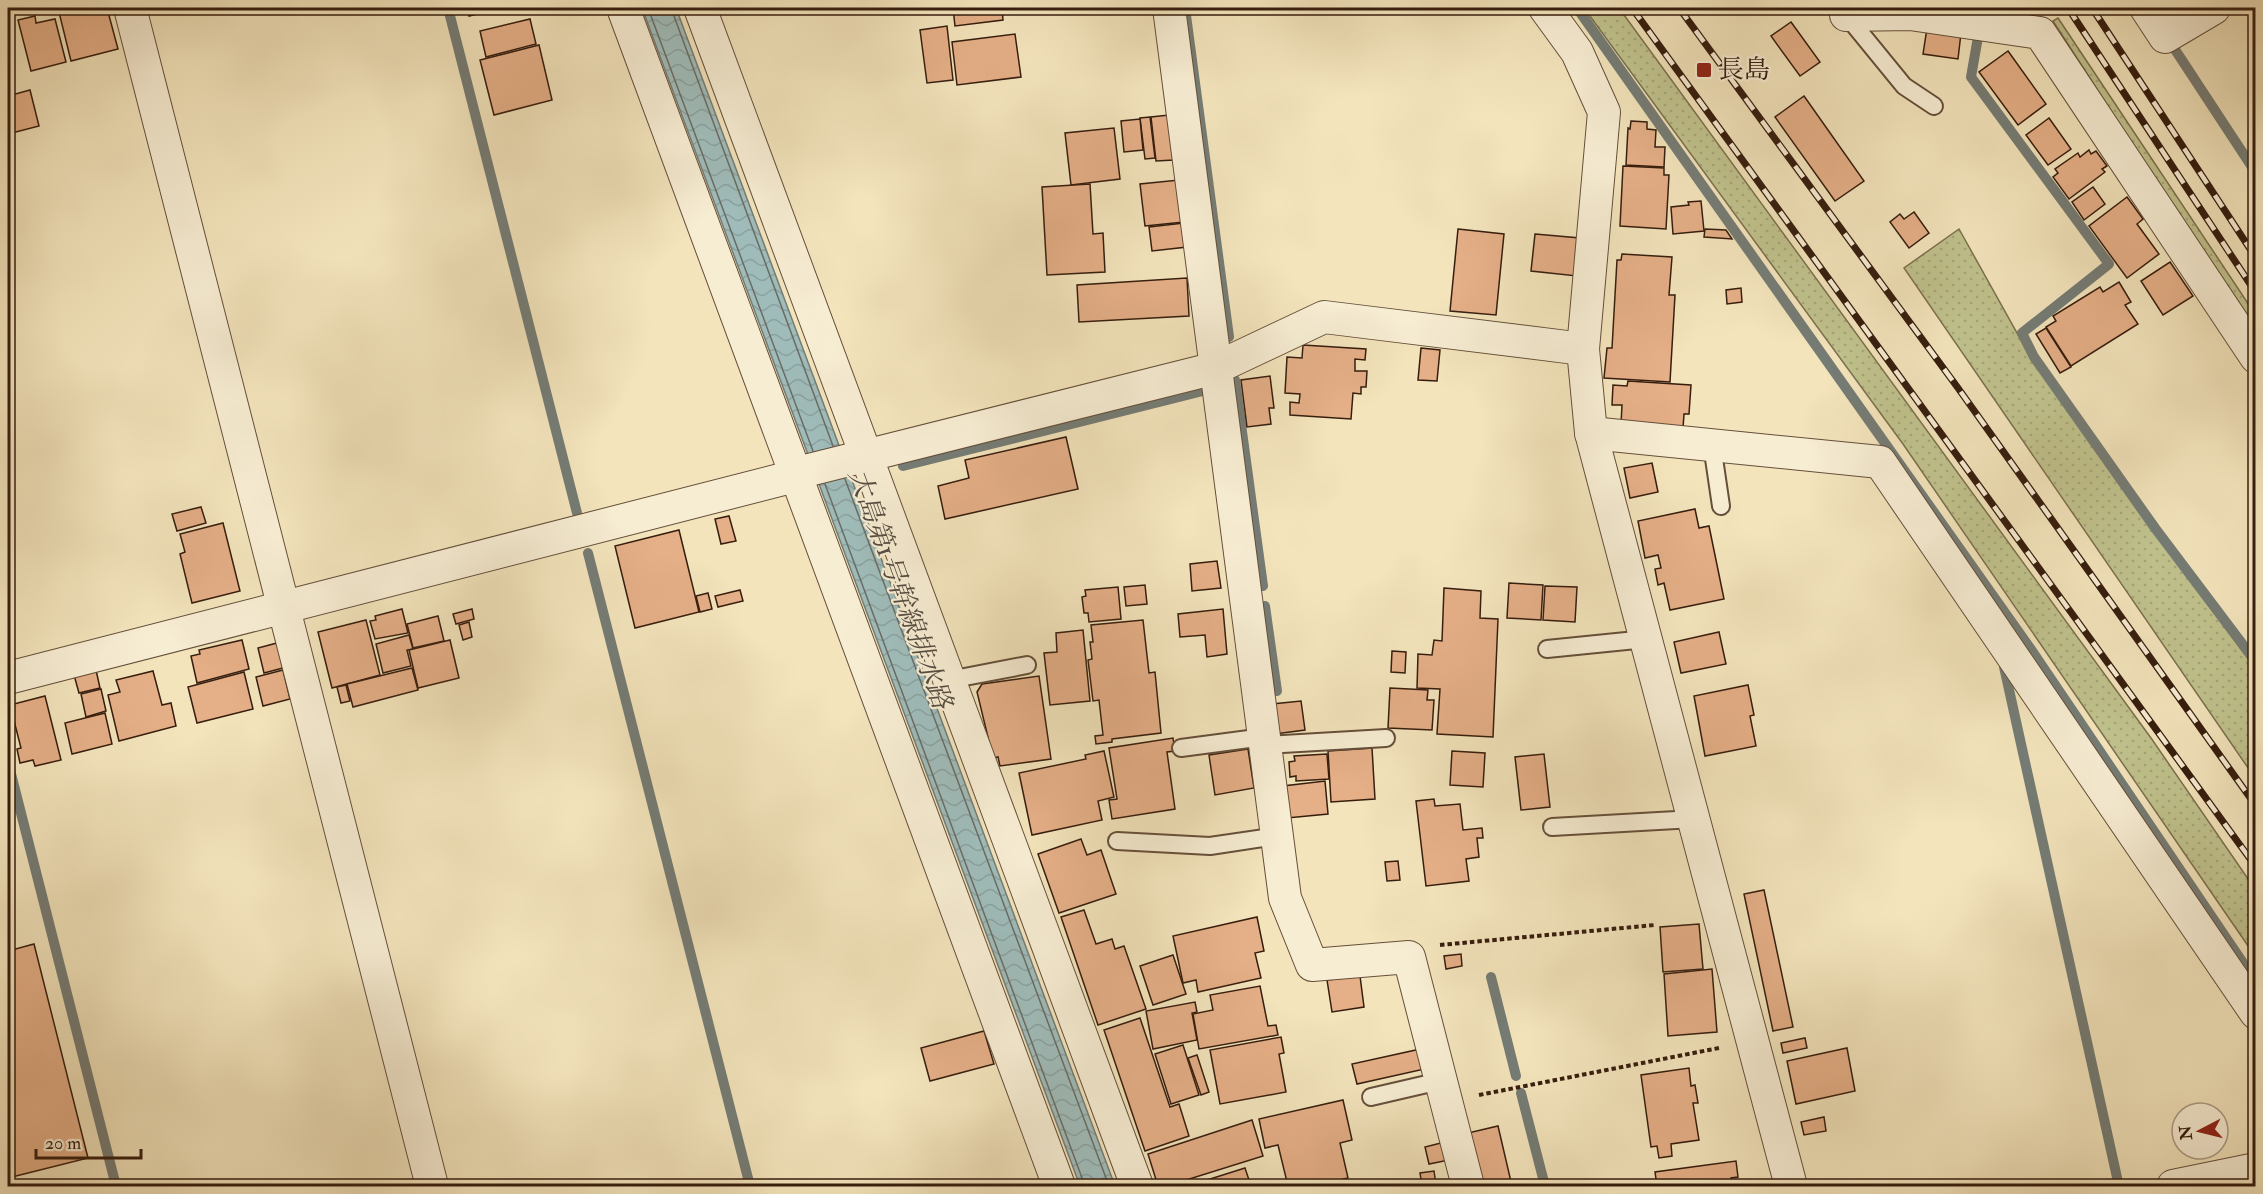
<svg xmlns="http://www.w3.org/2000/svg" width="2263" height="1194" font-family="'IM FELL Double Pica','Noto Serif JP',serif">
<defs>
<pattern id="grass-dots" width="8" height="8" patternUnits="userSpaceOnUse" patternTransform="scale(1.5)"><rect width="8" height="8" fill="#c0c28d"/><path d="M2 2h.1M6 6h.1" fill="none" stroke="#a6a678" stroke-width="1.8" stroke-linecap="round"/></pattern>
<pattern id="water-waves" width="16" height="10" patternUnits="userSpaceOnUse" patternTransform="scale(1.5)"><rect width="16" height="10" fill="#9fbcba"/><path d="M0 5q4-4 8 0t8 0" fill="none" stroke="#8aa19f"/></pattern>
</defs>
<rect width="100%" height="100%" fill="#f3e4bc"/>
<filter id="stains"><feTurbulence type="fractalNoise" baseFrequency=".00333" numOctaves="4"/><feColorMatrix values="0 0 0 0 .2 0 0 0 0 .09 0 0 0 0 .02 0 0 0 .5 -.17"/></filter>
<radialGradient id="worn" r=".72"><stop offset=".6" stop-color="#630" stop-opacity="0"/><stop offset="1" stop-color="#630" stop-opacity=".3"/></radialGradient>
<g fill="url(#grass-dots)" stroke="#7b704e" stroke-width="1.5">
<path d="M1584,8H1619L2151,738L2255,889V956L1903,444Z"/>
<path d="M2058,18L2255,314V334L2053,21Z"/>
<path d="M1959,229L2031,358L2153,530L2255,668V778L1904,268Z"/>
</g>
<path fill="url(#water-waves)" stroke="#757c75" stroke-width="1.5" d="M642,8H676L1115,1186H1080Z"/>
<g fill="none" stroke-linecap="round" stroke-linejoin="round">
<g stroke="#6a6c64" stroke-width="1.5">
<path d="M648,8L813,451"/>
<path d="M671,8L833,446"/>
<path d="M845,479L1109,1186"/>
<path d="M825,484L1085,1186"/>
</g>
<g stroke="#757c75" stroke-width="10">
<path d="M448,8L577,513"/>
<path d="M1185,8L1229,337"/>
<path d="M1577,8L2030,648L2256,982"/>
<path d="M1978,37L1971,77L2109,264L2022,333L2034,357L2155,528L2256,662"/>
<path d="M2174,48L2256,173"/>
<path d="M1235,380L1263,586"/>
<path d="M903,466L1203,391"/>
<path d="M588,553L750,1186"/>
<path d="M1265,606L1277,691"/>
<path d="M2004,667L2118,1182"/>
<path d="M8,762L116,1186"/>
<path d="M1491,977L1516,1076"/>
<path d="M1521,1093L1545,1186"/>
</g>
</g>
<g fill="#e5af87" stroke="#361d0e" stroke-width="1.5">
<path d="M58,8H107L118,49L71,61Z"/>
<path d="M466,8H502L469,16Z"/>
<path d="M953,8H1002L1003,20L955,26Z"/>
<path d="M35,16L36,23L55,19L66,62L31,71L18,20Z"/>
<path d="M530,19L536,44L486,57L480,31Z"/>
<path d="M1791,22L1820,62L1800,76L1771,36Z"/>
<path d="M947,26L953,80L927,83L920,30Z"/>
<path d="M1927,28L1961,33L1958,59L1923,54Z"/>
<path d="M1015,34L1021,77L957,85L952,42Z"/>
<path d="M539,45L552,100L494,115L480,60Z"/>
<path d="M2008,51L2046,104L2018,125L1979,72Z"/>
<path d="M30,90L39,126L8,134V96Z"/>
<path d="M1804,96L1864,181L1835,201L1775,117Z"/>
<path d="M1169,115L1174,160L1156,161L1151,117Z"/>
<path d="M1150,117L1155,158L1145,159L1140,118Z"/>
<path d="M2049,118L2071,149L2048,165L2026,135Z"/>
<path d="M1140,119L1143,150L1124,152L1121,121Z"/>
<path d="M1631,121L1647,122V129L1656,130L1655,147H1665L1664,167L1626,165L1628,128L1630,129Z"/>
<path d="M1114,128L1120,179L1071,185L1065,133Z"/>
<path d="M2089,150L2091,154L2096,151L2107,166L2102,169L2105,172L2069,199L2053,177L2058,173L2055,169L2078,153L2080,157Z"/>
<path d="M1623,166L1664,168V175H1669L1666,229L1620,226Z"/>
<path d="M1179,180L1184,222L1145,226L1140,184Z"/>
<path d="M1090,184L1093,234L1103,233L1105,272L1047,275L1042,187Z"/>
<path d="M2093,187L2105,204L2084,220L2072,202Z"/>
<path d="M2127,197L2143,219L2137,224L2159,254L2127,278L2089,226Z"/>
<path d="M1701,201L1704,231L1673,234L1671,207L1689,205L1688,202Z"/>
<path d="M1914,212L1929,233L1909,248L1890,222L1900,214L1904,219Z"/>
<path d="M1184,223L1187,247L1152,251L1149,227Z"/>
<path d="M1458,229L1504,234L1496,315L1450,311Z"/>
<path d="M1705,229L1726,230L1732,239L1704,237Z"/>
<path d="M1535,234L1580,238L1577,276L1531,271Z"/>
<path d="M1622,254L1672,257L1669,295H1675L1670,382L1604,378L1607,348H1612L1617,260H1621Z"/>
<path d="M2170,262L2193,296L2163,315L2141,281Z"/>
<path d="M1187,278L1189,316L1079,322L1077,285Z"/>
<path d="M2119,282L2131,302L2125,305L2138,324L2071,366L2046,327L2056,321L2053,316L2100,287L2103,292Z"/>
<path d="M1741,288L1742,302L1727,304L1726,290Z"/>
<path d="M2046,328L2071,367L2060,373L2036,334Z"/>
<path d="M1303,345L1366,349L1365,360L1355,359V371H1367L1366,387H1361V394L1353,393L1351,419L1290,415V402L1299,403L1300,394L1285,393L1287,357L1302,358Z"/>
<path d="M1421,348L1440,350L1437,381L1418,380Z"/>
<path d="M1270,376L1274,408H1269L1271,424L1247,427L1241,380Z"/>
<path d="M1628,381L1691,385L1689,414H1684L1683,428L1621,424L1622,405H1612L1613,385L1627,386Z"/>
<path d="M1066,437L1078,489L945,519L938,486L969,478L965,460Z"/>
<path d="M1652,463L1658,492L1630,498L1624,468Z"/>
<path d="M201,507L206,523L177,531L172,514Z"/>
<path d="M1695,509L1699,528L1709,526L1724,599L1670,610L1664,583L1658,585L1655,569L1661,568L1658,555L1645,558L1638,521Z"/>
<path d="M729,516L736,541L721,544L715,519Z"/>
<path d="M223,523L240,591L192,603L180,554L185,552L180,534Z"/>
<path d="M679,530L699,612L635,628L615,546Z"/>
<path d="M1217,561L1221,588L1192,591L1190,564Z"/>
<path d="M1509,583L1543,585L1541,620L1507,618Z"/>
<path d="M1145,585L1147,604L1126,606L1124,587Z"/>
<path d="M1545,586L1577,587L1575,622L1543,620Z"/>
<path d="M1118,587L1121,619L1089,622L1088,613H1084L1082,597L1086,596L1085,590Z"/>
<path d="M1444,588L1481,591L1480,618L1498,619L1493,737L1437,734L1440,689L1417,688L1418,654L1432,655L1434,640L1442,641Z"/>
<path d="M740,590L743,601L718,607L715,596Z"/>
<path d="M708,593L712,609L700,612L696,596Z"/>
<path d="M402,609L408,633L375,639L370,621L376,620L375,616Z"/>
<path d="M472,609L474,619L456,624L453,614Z"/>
<path d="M1223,609L1227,654L1207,657L1205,635L1180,637L1178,614Z"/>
<path d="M438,616L444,641L413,648L407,624Z"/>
<path d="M366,620L380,675L332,688L318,632Z"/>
<path d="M1143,620L1149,673L1155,672L1161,733L1112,739V742L1096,744L1095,736L1103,735L1099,700L1093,701L1088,660L1092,659L1090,642H1093L1091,625Z"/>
<path d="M469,622L472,637L463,640L459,625Z"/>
<path d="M1083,630L1090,701L1050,705L1044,653L1057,652L1056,633Z"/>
<path d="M1719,632L1726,664L1681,673L1674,642Z"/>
<path d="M409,635L413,649L407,650L411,666L383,673L376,644Z"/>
<path d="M242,640L249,669L197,683L191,656L200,654L199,650Z"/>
<path d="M450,640L459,678L418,688L409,650Z"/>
<path d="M277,643L283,668L264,673L258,648Z"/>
<path d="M1392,651L1406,652L1405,673L1391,672Z"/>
<path d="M412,668L418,690L353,707L347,684Z"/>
<path d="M96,670L100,688L79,693L74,675Z"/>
<path d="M283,670L290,699L263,706L256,677Z"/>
<path d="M153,671L162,705L171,703L176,726L119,741L108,695L120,692L116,680Z"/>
<path d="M244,672L253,709L197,723L188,687Z"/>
<path d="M1039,676L1051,759L1000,766L998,757L993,758L977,692L982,684Z"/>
<path d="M346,685L350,701L341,703L337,687Z"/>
<path d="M1748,685L1754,715L1750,716L1756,746L1705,756L1694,696Z"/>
<path d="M1390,688L1428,690L1427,700H1434L1432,730L1388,728Z"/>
<path d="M101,689L106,711L86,717L81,694Z"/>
<path d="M45,696L61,760L35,766L33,760L20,763L17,749L21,748L10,705Z"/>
<path d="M1301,701L1305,730L1275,734L1272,704Z"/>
<path d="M105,713L112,744L72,754L65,723Z"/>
<path d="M1173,738L1175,751L1167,752L1175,809L1112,819L1109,800L1117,799L1109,748Z"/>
<path d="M1372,748L1375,799L1331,802L1328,751Z"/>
<path d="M1248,749L1254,788L1215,795L1209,755Z"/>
<path d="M1104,751L1114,797L1098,801L1102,820L1032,835L1019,773L1086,759L1085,755Z"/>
<path d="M1452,751L1485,753L1483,787L1450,785Z"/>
<path d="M1327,754L1329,779L1296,781V776L1290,777L1289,762L1295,761L1294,756Z"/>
<path d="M1544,754L1550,807L1521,810L1515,757Z"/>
<path d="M1325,781L1328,814L1287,818L1283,786Z"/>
<path d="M1434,799L1435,806L1460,804L1463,830L1482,828L1483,838H1477L1479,857L1466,859L1469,881L1426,886L1416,801Z"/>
<path d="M1081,839L1087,855L1101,850L1116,894L1059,913L1038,854Z"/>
<path d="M1398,861L1400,880L1387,881L1385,862Z"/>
<path d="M1764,890L1793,1027L1773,1031L1744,894Z"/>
<path d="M1084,910L1096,944L1112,939L1115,949L1124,946L1146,1009L1098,1025L1061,917Z"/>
<path d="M1257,917L1264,951L1255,953L1261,978L1198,992L1196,980L1183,983L1173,936Z"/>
<path d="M1699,924L1703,969L1663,972L1660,927Z"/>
<path d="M34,944L88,1158L8,1178V951Z"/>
<path d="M1461,954L1462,966L1446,969L1444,956Z"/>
<path d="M1173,955L1186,994L1153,1005L1140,966Z"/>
<path d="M1712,969L1717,1032L1668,1036L1664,974Z"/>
<path d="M1360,976L1364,1007L1332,1012L1327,980Z"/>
<path d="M1260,986L1268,1026L1276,1025L1278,1035L1199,1049L1193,1014L1213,1010L1210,995Z"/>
<path d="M1195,1002L1197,1012L1192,1013L1197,1040L1153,1049L1146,1011Z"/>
<path d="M1140,1018L1170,1107L1179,1104L1189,1136L1145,1151L1104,1030Z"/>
<path d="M984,1031L994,1064L930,1081L921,1048Z"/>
<path d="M1281,1037L1284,1053L1279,1054L1286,1092L1220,1104L1210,1050Z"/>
<path d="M1805,1038L1807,1048L1783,1053L1781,1043Z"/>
<path d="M1183,1045L1199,1095L1171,1104L1155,1054Z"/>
<path d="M1425,1048L1429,1068L1357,1084L1352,1064Z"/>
<path d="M1847,1048L1855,1091L1796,1104L1787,1061Z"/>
<path d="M1197,1055L1209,1092L1201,1095L1188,1058Z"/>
<path d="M1689,1068L1691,1086L1695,1085L1698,1103H1693L1699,1140L1671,1144L1672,1156L1659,1158L1657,1146L1651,1147L1641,1075Z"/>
<path d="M1343,1100L1352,1140L1340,1143L1348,1178L1311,1186H1288L1278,1145L1265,1148L1259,1119Z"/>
<path d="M1824,1117L1826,1131L1804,1135L1801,1122Z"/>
<path d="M1252,1120L1263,1156L1167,1186H1158L1148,1154Z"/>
<path d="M1498,1126L1512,1186H1481L1468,1133Z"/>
<path d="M1445,1142L1449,1160L1429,1164L1425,1147Z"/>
<path d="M1736,1161L1738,1177L1731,1178L1732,1186H1657L1655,1172Z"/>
<path d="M1245,1168L1251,1186H1188Z"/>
<path d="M1434,1171L1436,1185L1422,1186L1420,1173Z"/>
</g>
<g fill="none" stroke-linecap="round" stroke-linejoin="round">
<g stroke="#654f3a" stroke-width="20">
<g id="service">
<path d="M1846,15L1904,86L1934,106"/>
<path d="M1712,445L1721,506"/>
<path d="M1547,649L1646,639"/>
<path d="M949,680L1027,665"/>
<path d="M1265,745L1386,738"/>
<path d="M1181,748L1264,737"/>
<path d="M1552,827L1694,819"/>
<path d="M1117,841L1210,846L1277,836"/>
<path d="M1371,1097L1440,1081"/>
</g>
</g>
<g stroke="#654f3a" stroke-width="34">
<g id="minor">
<path d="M130,8L432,1186"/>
<path d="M623,8L1059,1186"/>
<path d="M700,8L1137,1186"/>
<path d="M1169,8L1285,898L1312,965L1409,957L1468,1186"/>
<path d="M1545,8L1577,52L1604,112L1583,349L1591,433L1791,1186"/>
<path d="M2146,8L2165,37L2214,8"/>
<path d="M1846,15L1910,14L2040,33L2256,357"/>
<path d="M1591,433L1880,462L2256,1013"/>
<path d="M8,678L795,476L805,471L1216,368L1324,317L1583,349"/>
<path d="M2173,1186L2256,1169"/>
</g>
</g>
<g stroke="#361d0e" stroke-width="4" stroke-dasharray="4.5 3" stroke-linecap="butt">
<path d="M1440,945L1655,925"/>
<path d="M1479,1095L1719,1048"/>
</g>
<use href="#service" stroke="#f7edd3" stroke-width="16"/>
<use href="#minor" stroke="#f7edd3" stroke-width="32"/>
<g stroke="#361d0e" stroke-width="7">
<g id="rail">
<path d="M1632,8L2256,867"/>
<path d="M1679,8L1958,388L2256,806"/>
<path d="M2068,8L2256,293"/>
<path d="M2092,8L2256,258"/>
</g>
</g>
<use href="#rail" stroke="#f7edd3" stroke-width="4.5" stroke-dasharray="14" stroke-linecap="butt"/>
</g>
<rect fill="#8f2418" stroke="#f7edd3" stroke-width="2" x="1696" y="62" width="16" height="16" rx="3"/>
<g text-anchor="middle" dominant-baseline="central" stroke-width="4.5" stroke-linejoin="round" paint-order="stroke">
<g font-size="26" fill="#361d0e" stroke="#f7edd3" text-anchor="start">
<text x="1718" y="70">長島</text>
</g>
<g font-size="27" font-style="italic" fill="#564d42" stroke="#f7edd3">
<text transform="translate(900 589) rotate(70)">大島第1号幹線排水路</text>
</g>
</g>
<rect width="2263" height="1194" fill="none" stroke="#f3e4bc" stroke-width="30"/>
<rect x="9" y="9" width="2245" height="1176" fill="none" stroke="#361d0e" stroke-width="3"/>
<rect x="15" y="15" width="2233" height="1164" fill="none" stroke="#361d0e" stroke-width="1.5"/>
<g transform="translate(2200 1131) rotate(263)"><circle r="28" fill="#f7edd3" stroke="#aa9a84" stroke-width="1.5"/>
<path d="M0-4.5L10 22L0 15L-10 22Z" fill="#8f2418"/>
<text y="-9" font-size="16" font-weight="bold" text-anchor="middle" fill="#361d0e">N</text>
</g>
<path d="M36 1149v9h105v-9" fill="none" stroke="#361d0e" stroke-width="3"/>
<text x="45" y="1149" font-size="18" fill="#361d0e" stroke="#f7edd3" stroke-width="4.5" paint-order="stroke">20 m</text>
<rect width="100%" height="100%" filter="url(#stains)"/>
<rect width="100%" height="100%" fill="url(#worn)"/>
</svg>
